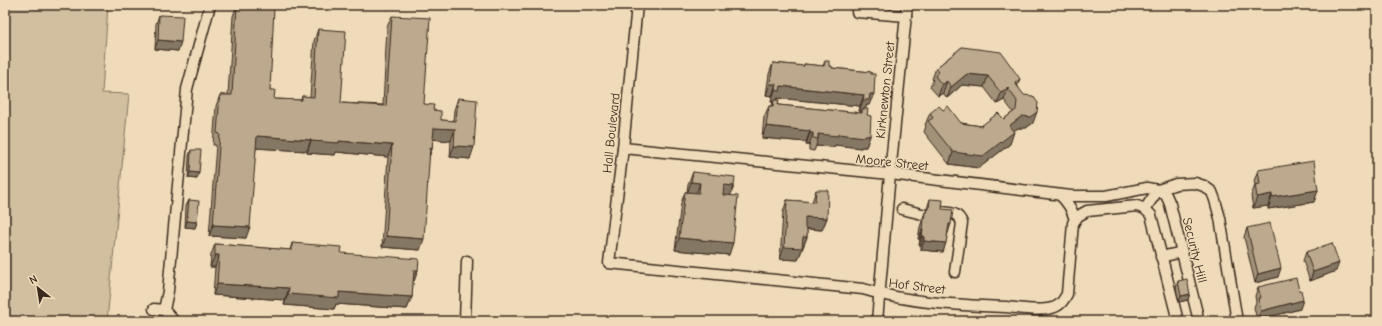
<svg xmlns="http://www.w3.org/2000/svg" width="1382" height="326" font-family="'Comic Neue',sans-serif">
<rect width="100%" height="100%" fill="#efdbb9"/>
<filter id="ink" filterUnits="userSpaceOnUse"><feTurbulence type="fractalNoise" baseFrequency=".025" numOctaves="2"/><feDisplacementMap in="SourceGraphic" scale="8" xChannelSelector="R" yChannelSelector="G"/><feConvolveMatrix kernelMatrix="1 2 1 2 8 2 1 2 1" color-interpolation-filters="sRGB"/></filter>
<g filter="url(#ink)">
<path fill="#d1bfa0" stroke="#86745f" d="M5,5H108L102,93L129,94L107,321H5Z"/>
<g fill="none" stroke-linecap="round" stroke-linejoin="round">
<g stroke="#3b2a1e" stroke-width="13">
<g id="minor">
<path d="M637,5L623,148L609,263L863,289C908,303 958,305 1006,307C1020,308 1038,312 1052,308C1060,306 1063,301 1067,294L1073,223L1078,216L1087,211L1137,206L1145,209L1151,215L1178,321"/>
<path d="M857,12L906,16"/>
<path d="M623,148L890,174L1071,196H1106L1147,188L1158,190L1166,195L1170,204L1199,321"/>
<path d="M1060,195C1068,202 1072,209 1075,220"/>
<path d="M902,209L926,215"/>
<path d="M1145,209L1158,190L1176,184L1195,183L1204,186L1212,192L1215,200L1220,218L1237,321"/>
<path d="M940,212C950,213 958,212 962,223L955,272"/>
<path d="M1161,257L1182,252"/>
<path d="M154,309L164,310L174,321"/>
<path d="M164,310L168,291L187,89L210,5"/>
<path d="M465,321L467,261"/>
<path d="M877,321L890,174L907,5"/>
</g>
</g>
<use href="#minor" stroke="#efdbb9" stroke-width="10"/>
</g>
<g fill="#a3927a" stroke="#3b2a1e" fill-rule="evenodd">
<path d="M237,5L274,99L301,100L302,96L310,97L314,41L318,29L341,103L383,105L387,27L392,16L424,104L433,110L441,120L453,121L454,110L458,98L470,159L450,157L451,141L433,139L432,149L429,157L420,250L382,247L388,157L336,152L335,155L307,153V151L256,148L246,238L209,236L216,145H213L216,106L220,95H228L233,16Z"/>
<path d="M159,15L178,51L155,49L156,24Z"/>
<path d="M962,47L1018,86L1033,123L1026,128H1018L1013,131L1010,144L979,168L949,164L924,132L926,126L925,125L930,113L943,110L961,123L981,126L1004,119L1013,112L1004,100L997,104L984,87L962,85L947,98L943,93L938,96L930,87L933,80L932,79L936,68Z"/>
<path d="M825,61L829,66L832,68L871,72L869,105H867L865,109L867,115L870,136L866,147H861V148L835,145L834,147L816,146L814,151L809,150V145H806V142L762,138L764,117L769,106H772L773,102H771L772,96L766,95L769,74L773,63L804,66V64L823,66ZM777,98L860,106L859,111H861V113L778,105L777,100Z"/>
<path d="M191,150L197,179L188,178L189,156Z"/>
<path d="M1258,170L1318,190L1314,202L1268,209V206L1253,208L1251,196L1255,185L1254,181Z"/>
<path d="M693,172L734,186L730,195L729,255L675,250L681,203L685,192H687L688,184Z"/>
<path d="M816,190L827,218L822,230L807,229V237L798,260L780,259L783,212L787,200L812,202Z"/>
<path d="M930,199L942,209L948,233L943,252L921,250V245H919L920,239H918L920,227L925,212H926Z"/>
<path d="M189,200L197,222L195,228L185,227L186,206Z"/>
<path d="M1247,228L1278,277L1255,283L1244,237Z"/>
<path d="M292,243L418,270L414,281H413L412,297L407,309L336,304L334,309L284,305L285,300L213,295L215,267H210L211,255L215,244L290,250Z"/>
<path d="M1306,252L1336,271L1310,281L1303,261Z"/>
<path d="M1178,281L1188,300L1179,302L1176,288Z"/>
<path d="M1258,287L1300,309L1257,320L1254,307L1256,302L1255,296Z"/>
</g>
<g fill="#847763" stroke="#3b2a1e">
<path d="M302,5H343L342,8Z"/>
<path d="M846,5H867V8Z"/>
<path d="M158,40L181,42L178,51L155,49Z"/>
<path d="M967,74L988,76L984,87L962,85L947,98L951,87Z"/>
<path d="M1020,79L1016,90L1015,83Z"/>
<path d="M947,81L943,93L938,96L942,85Z"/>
<path d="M770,84H776L772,96L766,95Z"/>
<path d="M781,86L864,95L860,106L777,98L776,102L774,100L773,102H771L775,90Z"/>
<path d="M1008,88L1004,100L997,104L1001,93Z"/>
<path d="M870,94H874L869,105H867L864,111L862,109L861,111H859L863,100Z"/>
<path d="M1037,112L1033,123L1026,128H1018L1005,137L1009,126L1022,116Z"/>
<path d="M766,126L810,131L806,142L762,138Z"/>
<path d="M434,128L455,129L451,141L430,139Z"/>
<path d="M1014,132L1010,144L979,168L949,164L953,152Z"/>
<path d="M810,133H813L809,145H806Z"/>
<path d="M818,134H838L870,136L866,147H861V148L835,145L834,147L816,146L818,139Z"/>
<path d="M257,136L311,140L307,151L253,148Z"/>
<path d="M311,141H339L392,145L388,157L336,152L335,155L307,153Z"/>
<path d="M454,146L474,147L470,159L450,157Z"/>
<path d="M430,148L432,149L428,160Z"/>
<path d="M190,172L199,173L197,179L188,178Z"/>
<path d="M691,182L700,183L696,194H687Z"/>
<path d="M724,185L734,186L730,197L720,196Z"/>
<path d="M1318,190L1314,202L1268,209L1272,197Z"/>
<path d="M1272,194L1268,206L1253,208L1257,197Z"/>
<path d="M805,217L827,218L822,230L801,228Z"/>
<path d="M187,221L197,222L195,228L185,227Z"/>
<path d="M949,224H951L948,233H945Z"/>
<path d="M213,225L250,227L246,238L209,236Z"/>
<path d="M922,230H923L920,239H918Z"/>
<path d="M386,236L424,239L420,250L382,247Z"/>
<path d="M922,236H924L921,245H919Z"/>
<path d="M803,237H807L798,260L780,259L784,247Z"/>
<path d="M679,238L733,243L729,255L675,250Z"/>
<path d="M924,241L946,243L943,252L921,250Z"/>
<path d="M215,255H219L215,267H210Z"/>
<path d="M1339,263L1336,271L1310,281L1313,272Z"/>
<path d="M1281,268L1278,277L1255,283L1258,274Z"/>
<path d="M414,270H418L414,281H410Z"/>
<path d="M217,284L289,288L285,300L213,295Z"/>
<path d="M339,292L412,297L407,309L336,304L334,309L284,305L288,294Z"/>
<path d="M1190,294L1188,300L1179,302L1181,296Z"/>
<path d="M1303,300L1300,309L1257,320L1261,311Z"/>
</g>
<g fill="#bdaa8e" stroke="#3b2a1e">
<path d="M237,5L274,8L270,90H275L274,99L302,100V96L314,97L318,29L346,31L341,103L386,106L392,16L430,18L424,104L434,105L433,110L441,111V120L456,121L458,98L477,100L474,147L454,146L455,129L434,128L432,149L430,148L424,239L386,236L392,145L339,141V143L311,141V140L257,136L250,227L213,225L220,134L217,133L220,95H232Z"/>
<path d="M159,15L183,16L181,42L158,40Z"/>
<path d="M962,47L1001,52L1020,79L1015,83L1024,95L1033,96L1038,103L1037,112L1030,117L1022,116L1009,126L1014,132L983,156L953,152L928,121L933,118L930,113L939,106L943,110L948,106L961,123L981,126L998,113L1004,119L1016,110L1017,101L1008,88L1001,93L988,76L967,74L951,87L947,81L942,85L935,76L939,72L936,68Z"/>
<path d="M825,61H829V66H832V68L871,72V74H875L874,94H870L869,100H863L864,95L781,86L780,91L775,90L776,84H770L773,63L804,66V64L824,66Z"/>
<path d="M774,100H779L778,105L862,113V109H868L867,115L871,116L870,136L865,135V137L838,134V136L818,134V139L813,138V133H810V131L766,126L769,106H773Z"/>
<path d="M191,150H201L199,173L190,172Z"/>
<path d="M1314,161L1318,190L1272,197V194L1257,197L1255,185L1260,184L1258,170Z"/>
<path d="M693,172L735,177L734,186L724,185L723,195L738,196L733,243L679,238L685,192L699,193L700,183L691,182Z"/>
<path d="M816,190H828L827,218L805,217V228L807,229V237H803L802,248L784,247L787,200L815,202Z"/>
<path d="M930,199L943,200L942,209L953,210L951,224H949L946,243L924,241V236H922L923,230H922L923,218L924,219L925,212H927L928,208H929Z"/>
<path d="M189,200L199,201L197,222L187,221Z"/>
<path d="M1270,223L1281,268L1258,274L1247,228Z"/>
<path d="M292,243L342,247L341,253L419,259L418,270H414L412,297L339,292V298L288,294L289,288L217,284L219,255H215V244L292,250Z"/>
<path d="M1332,243L1339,263L1313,272L1306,252Z"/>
<path d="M1296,278L1299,290H1301L1303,300L1261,311L1258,298H1261L1258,287Z"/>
<path d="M1187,279L1190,294L1181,296L1178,281Z"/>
</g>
</g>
<g text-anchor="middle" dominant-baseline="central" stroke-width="3" stroke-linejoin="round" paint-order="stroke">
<g font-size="13" fill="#3b2a1e" stroke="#efdbb9">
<text transform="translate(885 90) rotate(-84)">Kirknewton Street</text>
<text transform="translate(611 133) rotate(-84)">Hall Boulevard</text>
<text transform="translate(892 162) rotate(6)">Moore Street</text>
<text transform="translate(1195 250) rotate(76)">Security Hill</text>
<text transform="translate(917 286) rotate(7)">Hof Street</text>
</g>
</g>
<rect width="1382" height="326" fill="none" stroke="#efdbb9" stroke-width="20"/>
<rect x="10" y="10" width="1362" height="306" fill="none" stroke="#3b2a1e" stroke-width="1.5" filter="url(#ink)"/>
<g transform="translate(38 288) rotate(330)" stroke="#efdbb9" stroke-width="3" paint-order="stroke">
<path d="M0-3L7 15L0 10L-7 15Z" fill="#3b2a1e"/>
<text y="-6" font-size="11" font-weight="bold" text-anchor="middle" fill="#3b2a1e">N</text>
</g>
</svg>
